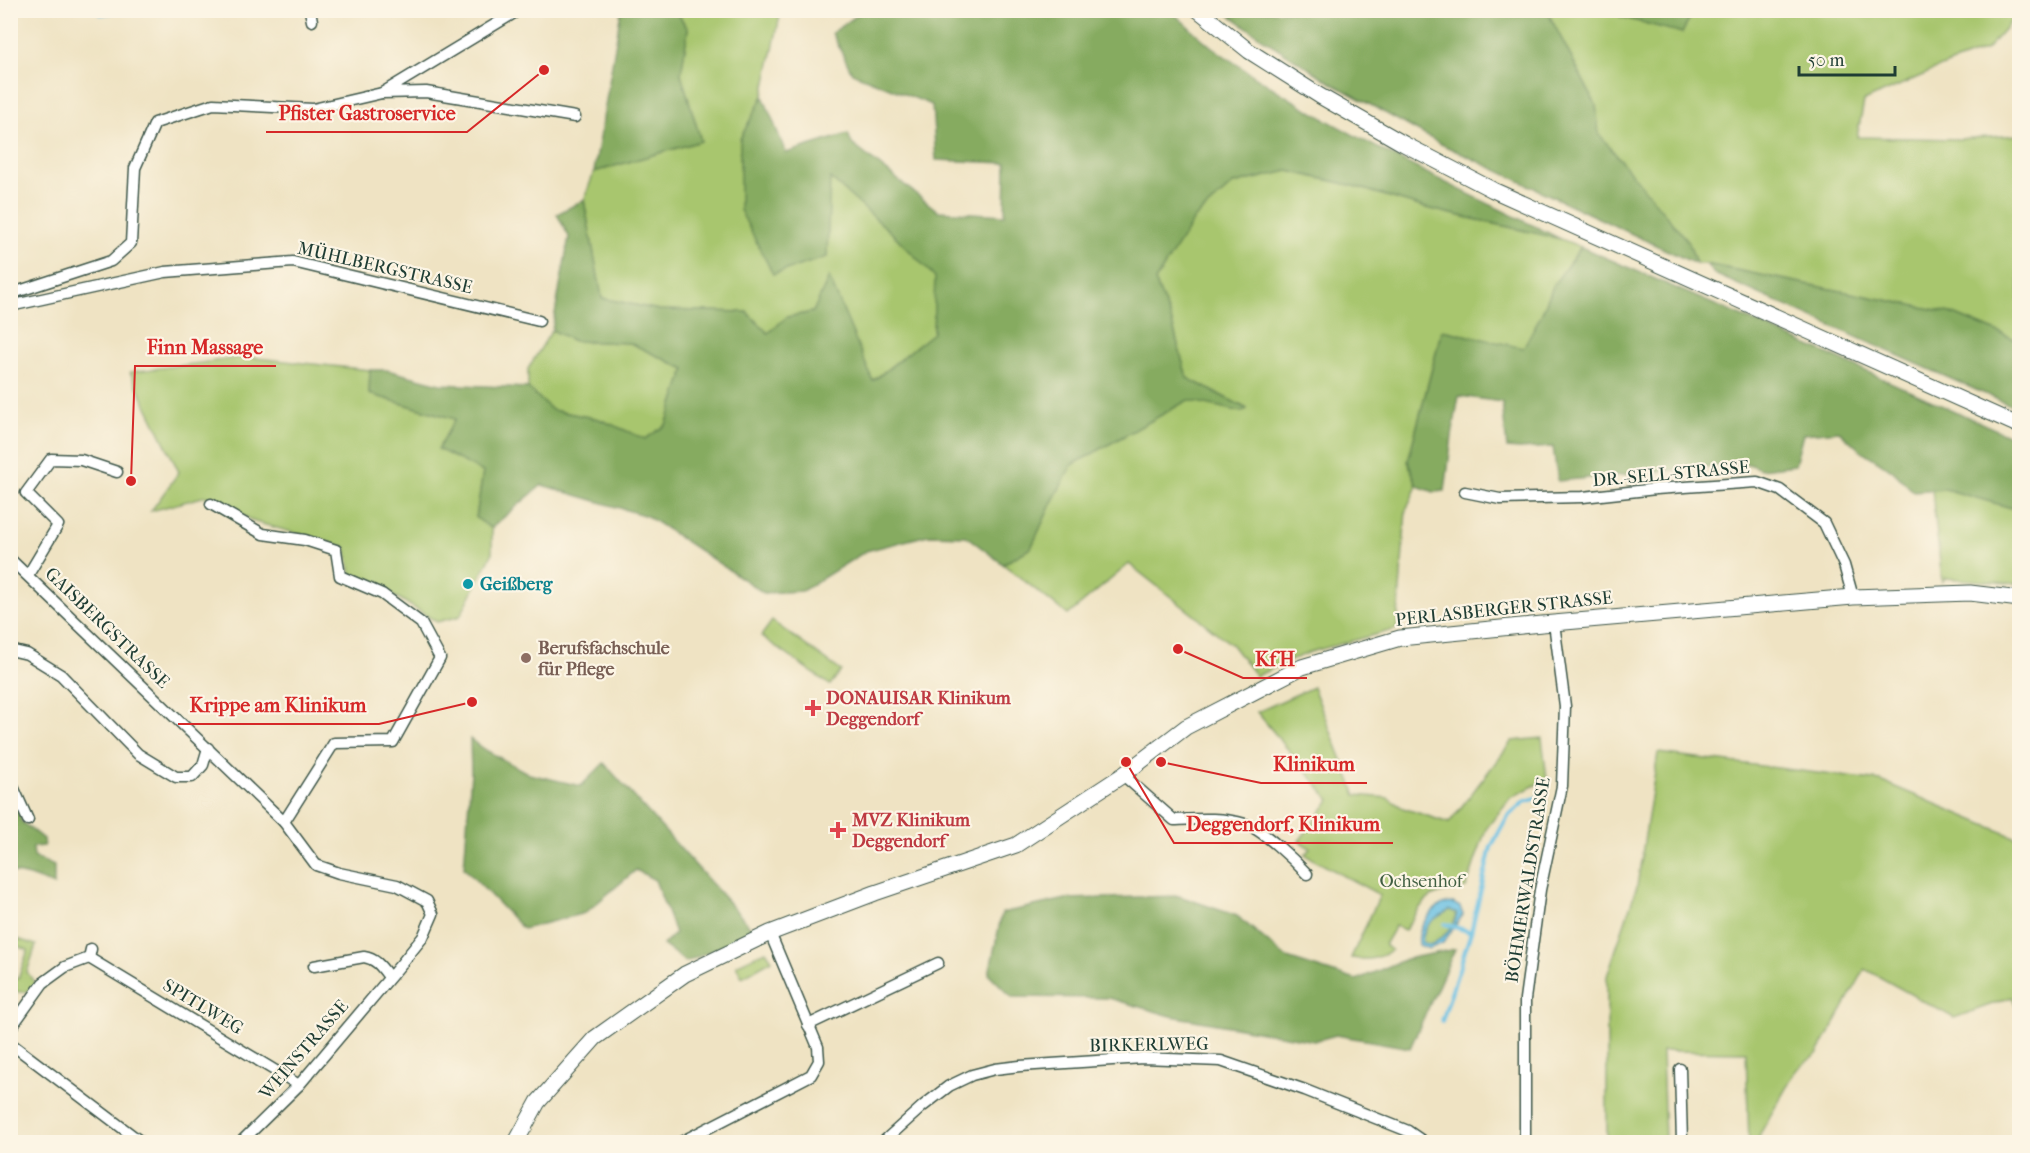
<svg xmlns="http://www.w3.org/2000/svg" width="2030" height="1153" font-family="'IM FELL French Canon',serif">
<rect width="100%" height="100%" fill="#fcf5e5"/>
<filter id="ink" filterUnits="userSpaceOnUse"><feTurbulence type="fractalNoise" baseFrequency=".0167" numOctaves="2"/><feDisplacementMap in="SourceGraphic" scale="12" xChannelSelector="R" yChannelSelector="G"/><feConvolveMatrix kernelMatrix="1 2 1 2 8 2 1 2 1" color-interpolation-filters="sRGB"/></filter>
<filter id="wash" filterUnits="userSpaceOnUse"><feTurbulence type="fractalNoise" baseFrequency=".008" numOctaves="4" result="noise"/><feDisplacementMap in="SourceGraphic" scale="24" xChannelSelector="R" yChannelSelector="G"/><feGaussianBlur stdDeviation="1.35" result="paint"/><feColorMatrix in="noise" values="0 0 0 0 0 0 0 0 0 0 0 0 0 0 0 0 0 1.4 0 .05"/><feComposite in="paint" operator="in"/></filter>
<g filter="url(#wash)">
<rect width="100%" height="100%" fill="#efe3c3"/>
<g fill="#a8c66e" stroke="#648251" stroke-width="1.5">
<path d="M676,11H781L763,96L740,139L773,274L827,257L829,177L894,235L936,277L933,333L872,381L829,278L813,312L787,317L768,334L746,312L659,310L602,298L584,200L594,172L701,141L681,74L688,29Z"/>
<path d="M1547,11H1614L1621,17L1682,33L1694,11H2011L2014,18L1987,49L1941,67L1864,101L1857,137L1958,139L2019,135V341L1951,313L1706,264H1696L1689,243L1598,134L1596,105Z"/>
<path d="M1288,171L1350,185L1426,208L1561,239L1581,247L1554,284L1542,313L1523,349L1442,330L1408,461L1417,486L1406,510L1397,629L1310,652L1256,676L1232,645L1129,564L1068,615L1003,564L1031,548L1051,504L1072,465L1188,400L1242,412L1246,408L1187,378L1171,319L1155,281L1194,219L1233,184Z"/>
<path d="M552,330L574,341L630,343L685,369L666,425L645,439L599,419L552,410L528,388V369Z"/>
<path d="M246,357L370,370L369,394L455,419L483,472L476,518L492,529V554L460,616L437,622L400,599L351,576L346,547L255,522L206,496L151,511L179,472L130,372Z"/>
<path d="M1945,489L2019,510V584L1945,578L1942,582L1932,490Z"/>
<path d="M772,621L841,671L830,685L761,636Z"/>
<path d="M1313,687L1356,795L1388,798L1403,808L1449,823L1512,741L1542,738L1547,779L1510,798L1486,829L1466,888C1425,894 1427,897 1405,930L1395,926L1385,943V946L1391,950C1379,960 1366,960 1351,958L1380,895L1305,855L1310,848L1299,841L1330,800L1257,712Z"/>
<path d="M1658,753L1881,781L2019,839V1012L2012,997L1954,1018L1865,969L1818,1053L1797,1069L1760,1134L1758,1142H1749L1746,1052L1662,1051L1665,1142H1607V976L1637,886Z"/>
<path d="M1450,910L1457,913C1453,928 1443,939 1430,945L1422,942C1424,922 1435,918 1450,910Z"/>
<path d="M11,937L36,945L27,972L35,983L34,988C27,992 23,993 15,991L16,985L11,983L10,977L18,979L28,950L11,944Z"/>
<path d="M766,951L772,960L742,977L736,965Z"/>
</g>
<g fill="#86ab61" stroke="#52744a" stroke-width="1.5">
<path d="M621,11H676L688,29L681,74L701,141L594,172Z"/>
<path d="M863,11H1171C1185,23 1198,36 1212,47C1320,125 1442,181 1561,239L1426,208L1350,185L1288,171L1233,184L1194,219L1155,281L1171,319L1187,378L1247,409L1242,412L1188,400L1072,465L1051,504L1031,548L1003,564L966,536L928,535L866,551L802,591L764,593L647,516L542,485L491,528L476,518L483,472L438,449L455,419L369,394L370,370H387L440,384L528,388L552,410L599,419L645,439L666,425L685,369L630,343L574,341L552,330L569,237L557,214L584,200L602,298L659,310L747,312L768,333L787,317L813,312L829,277L873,381L933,333L935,277L894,235L830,178L827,257L773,274L740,210V139L763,96L786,153L848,134L852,144L938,211L1005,215L1006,163L936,160L932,105L852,73L832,33Z"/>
<path d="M1460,11L1466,12L1467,10L1547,11L1596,105L1599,134L1689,243L1696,264L1441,144L1333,84L1263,39L1224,11Z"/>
<path d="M1614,11H1694L1682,33L1621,17Z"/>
<path d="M1581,247L1810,346L2019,440V510L1945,489L1913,491L1892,470L1860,450L1839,431L1803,434L1795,465L1761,469L1745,463L1558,481L1553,447L1520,449L1507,448L1502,402L1459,396L1452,436L1445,491L1434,492L1417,486L1408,461L1442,330L1523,348L1542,313L1554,284Z"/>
<path d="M1706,264L1951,313L2019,341V409L1714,274Z"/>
<path d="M470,739L482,748L529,774L581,786L604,763L755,932L686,962L663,945L675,933L655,880L636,870L585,913L523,929L464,868L471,772Z"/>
<path d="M10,791L22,822L43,839L44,846L33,847L34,857L54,866V885L29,876L11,872L14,860L10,858Z"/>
<path d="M1179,896L1237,916L1287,958L1356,980L1406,959L1455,949L1410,1048L1336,1035L1314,1041L1171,1016L1109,998L1012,997L989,974L1002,913L1066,899Z"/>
</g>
<path fill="#67c0e4" stroke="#437e8c" stroke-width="1.5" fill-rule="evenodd" d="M1453,903L1460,907L1463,915L1443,943L1429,949L1419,945C1416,930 1429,911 1443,904C1444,904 1452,903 1453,903ZM1450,910L1457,913C1454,928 1443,939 1430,945L1422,942C1424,923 1435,918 1450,910Z"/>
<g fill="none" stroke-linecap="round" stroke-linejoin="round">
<g stroke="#67c0e4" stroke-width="4">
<path d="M100,14L125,10"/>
<path d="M1445,924L1471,932"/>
<path d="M1442,1021L1471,932L1491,847L1508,816L1524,802L1543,796"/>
</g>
</g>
</g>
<g filter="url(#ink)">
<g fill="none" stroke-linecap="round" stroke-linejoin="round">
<g stroke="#3e5649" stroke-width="13">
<g id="street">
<path d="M310,10L312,21"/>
<path d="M382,93L426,92L575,117"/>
<path d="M10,294L111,261L131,243L135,168L155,123L213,104L313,109L382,93L519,10"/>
<path d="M10,306L165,272L293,262L539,321"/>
<path d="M1465,492L1500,499L1583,497L1656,489L1757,482L1780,490L1824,523L1844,565L1853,597"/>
<path d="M211,504L263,534L305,540L336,550L340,576L382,594L421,623L440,658L393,742L334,743L284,822L316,865L339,873L397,885L427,901L433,914L423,937L402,963L299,1085L241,1142"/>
<path d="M10,559L284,822"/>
<path d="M28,575L58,525L26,493L51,459L81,460L117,472"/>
<path d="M10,650L27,654L61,675L138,754L176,777H192L203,765L208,748"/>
<path d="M1123,775L1174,820C1197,819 1222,817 1245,824C1262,829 1294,860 1307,874"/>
<path d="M10,780L28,820"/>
<path d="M89,958L299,1085"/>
<path d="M314,966L364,957C377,959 382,968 389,977"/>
<path d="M808,1025L938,963"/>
<path d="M10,1029L43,983L65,967L89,958L91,949"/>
<path d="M10,1043L141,1142"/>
<path d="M1680,1069L1682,1142"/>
<path d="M681,1142L811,1075L819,1061L818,1047L770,933"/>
<path d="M883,1142L923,1106L949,1086L972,1075L995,1069L1020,1066L1143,1058L1221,1061L1305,1090L1408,1131L1424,1142"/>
<path d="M1525,1142V999L1540,890L1562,786L1565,706L1554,623"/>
</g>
</g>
<g stroke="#3e5649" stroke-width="17">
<g id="secondary">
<path d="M1198,10L1249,51L1320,96L1404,144L1493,190L2020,426"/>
<path d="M516,1142L538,1102L595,1038L685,974L770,933L875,893L1016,845L1123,775L1186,727L1302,667L1400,638L1542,624L1853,597L1970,593L2020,599"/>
</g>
</g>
<use href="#street" stroke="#fff" stroke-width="10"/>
<use href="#secondary" stroke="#fff" stroke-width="15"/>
</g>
</g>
<circle fill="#0f9aa8" stroke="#fcf5e5" stroke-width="2" cx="468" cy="584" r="6"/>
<circle fill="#8d6e63" stroke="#fcf5e5" stroke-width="2" cx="526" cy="658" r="6"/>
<g fill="#e0444e" stroke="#fcf5e5" stroke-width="2">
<path d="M810 699h6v6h6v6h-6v6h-6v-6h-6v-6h6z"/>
<path d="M835 821h6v6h6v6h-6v6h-6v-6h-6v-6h6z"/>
</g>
<g text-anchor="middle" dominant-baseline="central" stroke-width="4.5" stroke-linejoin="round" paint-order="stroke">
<g font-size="18" fill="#1f3d34" stroke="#fcf5e5">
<text transform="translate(385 268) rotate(13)">MÜHLBERGSTRASSE</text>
<text transform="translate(1671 474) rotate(-5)">DR.-SELL-STRASSE</text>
<text transform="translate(1504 609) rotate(-6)">PERLASBERGER STRASSE</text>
<text transform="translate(107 628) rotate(44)">GAISBERGSTRASSE</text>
<text transform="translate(1528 880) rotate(-81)">BÖHMERWALDSTRASSE</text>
<text transform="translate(203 1007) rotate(31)">SPITLWEG</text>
<text transform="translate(1149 1045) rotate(-1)">BIRKERLWEG</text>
<text transform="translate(304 1050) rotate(-49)">WEINSTRASSE</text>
</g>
<g font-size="18" font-weight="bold" fill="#0d838f" stroke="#fcf5e5" text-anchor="start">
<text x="480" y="584">Geißberg</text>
</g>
<g font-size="18" font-weight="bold" fill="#785e54" stroke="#fcf5e5" text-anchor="start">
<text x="538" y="648">Berufsfachschule<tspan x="538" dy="21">für Pflege</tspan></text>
</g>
<g font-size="18" font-weight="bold" fill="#be3a42" stroke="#fcf5e5" text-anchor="start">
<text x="826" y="698">DONAUISAR Klinikum<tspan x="826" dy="21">Deggendorf</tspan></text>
<text x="852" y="820">MVZ Klinikum<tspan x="852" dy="21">Deggendorf</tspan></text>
</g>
<g font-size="18" fill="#415f42" stroke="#fcf5e5">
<text x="1421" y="881">Ochsenhof</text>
</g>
</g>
<path fill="none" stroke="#d62828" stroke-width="2" d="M544 70L467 132H266M131 481L135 366H276M1178 649L1243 678H1307M472 702L379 724H178M1161 762L1261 783H1367M1126 762L1174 843H1393"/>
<g fill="#d62828" stroke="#fcf5e5" stroke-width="2">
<circle cx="544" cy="70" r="6"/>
<circle cx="131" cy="481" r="6"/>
<circle cx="1178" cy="649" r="6"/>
<circle cx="472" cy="702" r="6"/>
<circle cx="1161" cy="762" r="6"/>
<circle cx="1126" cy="762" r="6"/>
</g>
<g font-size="20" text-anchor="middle" font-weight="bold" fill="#d62828" stroke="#fcf5e5" stroke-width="4.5" stroke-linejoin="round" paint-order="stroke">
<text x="367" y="120">Pfister Gastroservice</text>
<text x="205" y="354">Finn Massage</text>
<text x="1275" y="666">KfH</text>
<text x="278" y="712">Krippe am Klinikum</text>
<text x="1314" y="771">Klinikum</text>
<text x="1283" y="831">Deggendorf, Klinikum</text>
</g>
<rect width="2030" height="1153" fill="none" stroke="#fcf5e5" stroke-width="36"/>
<path d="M1799 66v9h96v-9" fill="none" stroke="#1f3d34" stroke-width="3"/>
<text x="1808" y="66" font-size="18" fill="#1f3d34" stroke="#fcf5e5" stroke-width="4.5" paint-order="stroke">50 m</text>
</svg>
